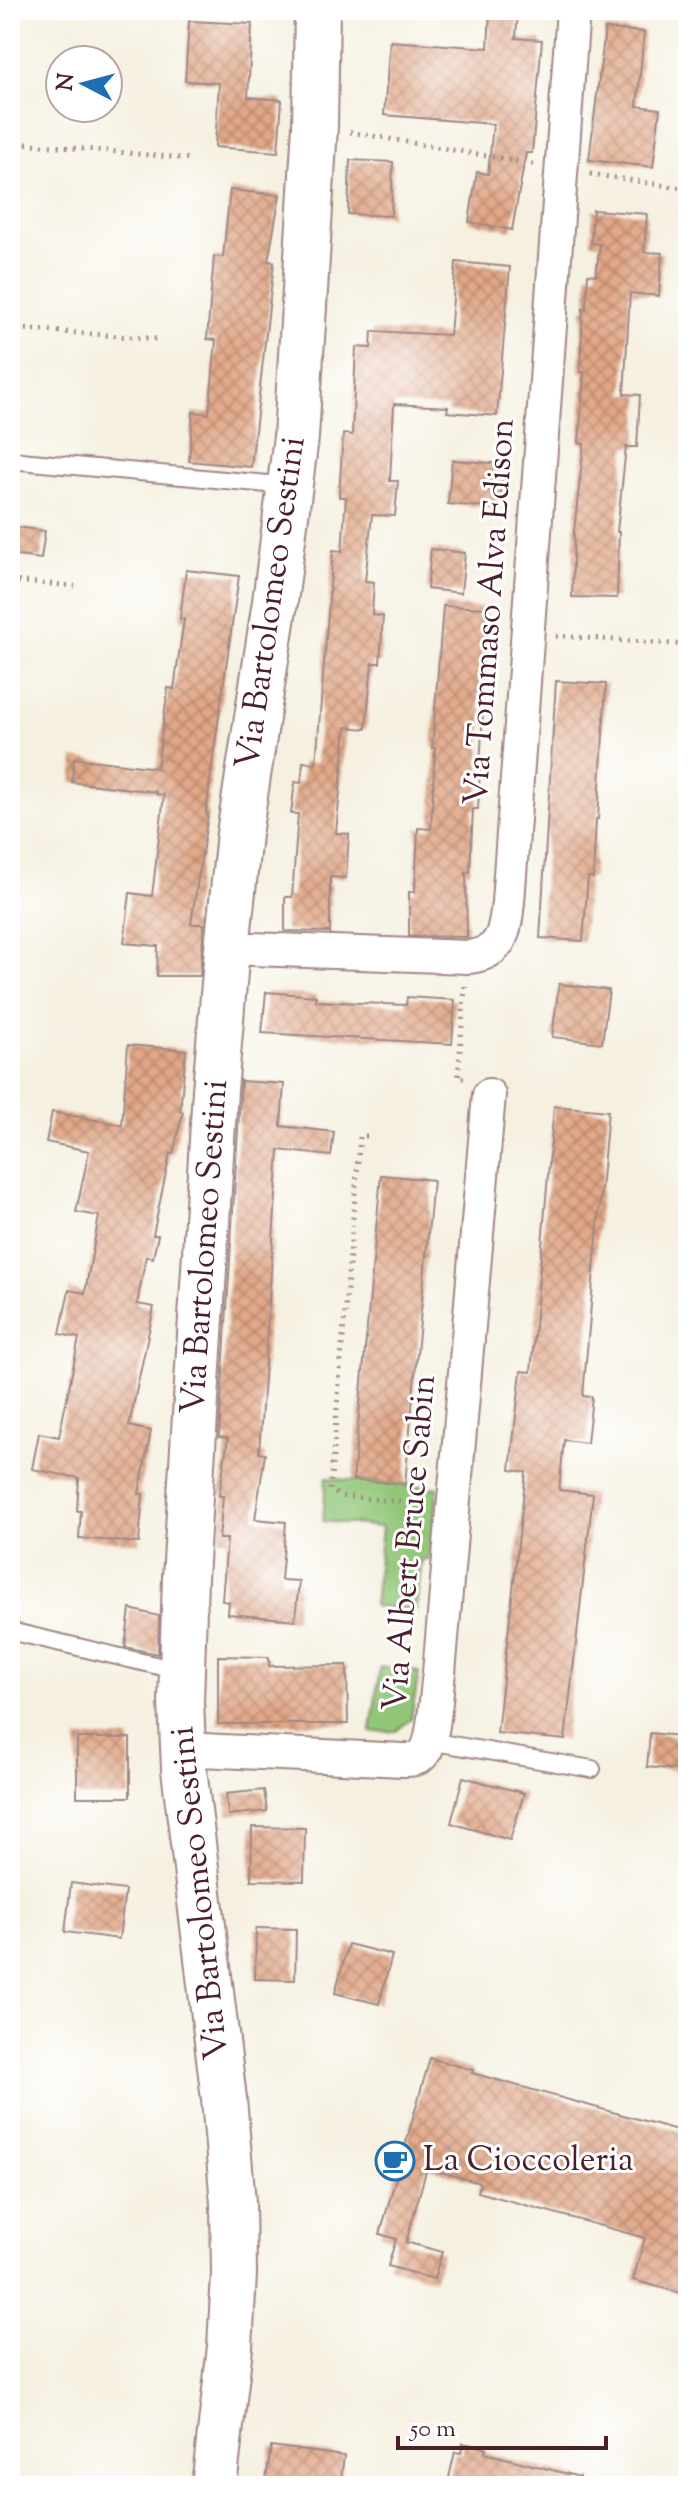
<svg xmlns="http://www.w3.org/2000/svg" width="698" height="2496" font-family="'Sorts Mill Goudy',serif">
<defs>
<pattern id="building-cross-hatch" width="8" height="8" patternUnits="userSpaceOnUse" patternTransform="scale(2)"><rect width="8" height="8" fill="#e2a888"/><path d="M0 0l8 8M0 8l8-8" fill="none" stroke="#b9886f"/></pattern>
</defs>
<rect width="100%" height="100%" fill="#fff"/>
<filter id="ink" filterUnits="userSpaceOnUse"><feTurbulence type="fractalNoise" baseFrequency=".0125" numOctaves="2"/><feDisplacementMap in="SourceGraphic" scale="16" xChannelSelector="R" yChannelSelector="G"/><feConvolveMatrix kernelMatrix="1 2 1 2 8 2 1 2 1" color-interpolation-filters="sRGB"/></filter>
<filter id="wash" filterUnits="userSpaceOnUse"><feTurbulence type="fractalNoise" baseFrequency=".006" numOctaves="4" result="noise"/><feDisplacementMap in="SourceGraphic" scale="32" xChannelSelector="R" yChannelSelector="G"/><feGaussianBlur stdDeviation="1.8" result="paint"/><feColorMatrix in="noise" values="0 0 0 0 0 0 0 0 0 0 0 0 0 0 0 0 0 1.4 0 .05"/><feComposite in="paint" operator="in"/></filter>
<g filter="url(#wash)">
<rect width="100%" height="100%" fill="#f5f0e0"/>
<g fill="#92c778" stroke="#6e7352" stroke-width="2">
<path d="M326,1478L438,1488L430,1559H422L416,1610L374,1606L382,1527L323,1521Z"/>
<path d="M380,1667L419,1672L411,1719L396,1731L371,1732Z"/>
</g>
<g id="blocks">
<g fill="url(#building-cross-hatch)">
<path d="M490,10H518L516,38L542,40L532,153H526L512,230L469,222L477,172L488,174L493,124L384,115L390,41L488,48Z"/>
<path d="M189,21L252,24L248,97L282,100L278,152L215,147L219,83L185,81Z"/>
<path d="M605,29L644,32L637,106L660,109L653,167L589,160Z"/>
<path d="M350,160L393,162L391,216L348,214Z"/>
<path d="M230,190L280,195L268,261L274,262L251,467L189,461L193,412L209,414L216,340L207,339L214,256L223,257Z"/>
<path d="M593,210L647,214L644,252L662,253L659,296L630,293L624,394L640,395L637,447H626L617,532H619L617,598L572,597L574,531L584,444L579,443L584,372H580L583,308L586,309L588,274L596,275L600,244L591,243Z"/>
<path d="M456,262L510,267L497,416L447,412L448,407L394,404L390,481H398L395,516L372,515L365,581L374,582L372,615L383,616L380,663H372L366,729L346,727L336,833L349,834L346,878L330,877V932L285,931V897H292L298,814H291L295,782L301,783L303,762L316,764L333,550L342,551L346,497H339L343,434L352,435L356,347L371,348L372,331L450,335Z"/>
<path d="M452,460L503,464L500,508L448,504Z"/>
<path d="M10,526L45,531L41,559L10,555Z"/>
<path d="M431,549L465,553L461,593L427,589Z"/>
<path d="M186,570L239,576L212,765L206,813L208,814L191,924H204L200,976H157L158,946L124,943L130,893L152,896L164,795L156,794V792L72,782L74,758L157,768L168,688L174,689L184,619H180Z"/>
<path d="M443,606L486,608L479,709H483L478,809H473L470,873L466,872L467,937L409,936V892H415L418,828L431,829L435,748H432Z"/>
<path d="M556,681L606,684L598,819H596L593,878L588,877L583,941L540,938Z"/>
<path d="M559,984L609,990L602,1043L552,1037Z"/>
<path d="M266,992L316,996V1001L406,1005L407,997L455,1000L452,1044L262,1033Z"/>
<path d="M128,1045L186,1050L180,1111L183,1112L173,1154L170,1153L153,1235H158L153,1258L146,1256L137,1304L154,1307L129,1426L151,1431L139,1494H143L139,1543L79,1538L81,1511H77L79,1478L32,1469L39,1433L59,1437L79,1338L60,1334L69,1290L85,1293L99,1216L76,1212L89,1151L46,1142L52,1112L122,1125Z"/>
<path d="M241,1081L284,1084L281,1126L334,1132L331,1156L279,1150L259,1453L265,1454L255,1519L286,1522L281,1580L299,1581L295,1620L228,1614L229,1602L222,1601L227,1539H219L223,1496H219L228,1438L219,1437Z"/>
<path d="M554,1106L608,1111L583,1396L592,1397L587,1443L564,1440L559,1490L593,1494L565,1740L497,1733L526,1472L510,1470L521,1371L531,1372Z"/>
<path d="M381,1175L433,1180L405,1484L353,1480Z"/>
<path d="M130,1609L159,1616L158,1654L125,1647Z"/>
<path d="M218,1656L269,1657V1666L347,1665L348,1724H218Z"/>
<path d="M650,1733L688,1737V1771L647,1767Z"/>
<rect x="77" y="1738" width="53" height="59"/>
<path d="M463,1777L524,1793L510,1840L451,1823Z"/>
<path d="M264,1790L267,1811L228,1815L226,1794Z"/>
<path d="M252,1827L305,1828L304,1881L251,1880Z"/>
<path d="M71,1883L125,1890L119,1939L65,1932Z"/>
<path d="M256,1928L296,1929L295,1980L255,1979Z"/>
<path d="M348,1944L392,1955L379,2004L335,1993Z"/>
<path d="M430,2058L473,2070L472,2073L688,2133V2295L633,2280L645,2238L478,2192L480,2183L427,2168L406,2242L442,2252L434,2279L388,2266L396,2239L380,2234Z"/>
<path d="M463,2443L486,2448L485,2453L580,2477L579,2486H447L455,2452L461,2453Z"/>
<path d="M271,2446L344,2456L340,2486H265Z"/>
</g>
</g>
</g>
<g filter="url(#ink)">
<use href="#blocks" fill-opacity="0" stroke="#a08886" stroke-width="2"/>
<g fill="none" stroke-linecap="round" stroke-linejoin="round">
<g stroke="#a08886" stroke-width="20">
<g id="service">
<path d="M10,460L289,486"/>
<path d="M10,1631L180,1671"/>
<path d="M429,1741L592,1769"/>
</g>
</g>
<g stroke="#a08886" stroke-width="36">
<g id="minor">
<path d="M227,948L468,957C502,954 505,932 508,902L573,10"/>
<path d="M182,1749L403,1760C410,1760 417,1760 422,1755C435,1744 436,1691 439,1673L489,1095"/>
</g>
</g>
<g stroke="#a08886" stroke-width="48">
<path id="secondary" d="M214,2486L230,2347L234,2274L233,2203L224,2099L184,1769L181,1701L185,1578L215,1091L227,948L239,834L275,602L296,437L315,126L317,10"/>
</g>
<g stroke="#a08886" stroke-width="5" stroke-dasharray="2 6" stroke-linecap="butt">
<path d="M350,132L533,164"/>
<path d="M10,142L192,159"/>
<path d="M590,174L688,189"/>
<path d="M10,328L158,339"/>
<path d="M10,581L75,586"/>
<path d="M556,636L688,645"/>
<path d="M465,986L458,1078H468"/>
<path d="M367,1136H360L330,1490L341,1496L424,1504"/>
</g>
<use href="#service" stroke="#fff" stroke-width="16"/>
<use href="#minor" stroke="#fff" stroke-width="32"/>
<use href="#secondary" stroke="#fff" stroke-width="44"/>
</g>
</g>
<defs>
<g id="cafe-ring" transform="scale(2)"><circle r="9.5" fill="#fff" stroke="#1f6fb2" stroke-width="1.5"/><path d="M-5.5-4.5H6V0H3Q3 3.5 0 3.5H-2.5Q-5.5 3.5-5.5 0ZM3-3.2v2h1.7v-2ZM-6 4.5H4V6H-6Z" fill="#1f6fb2"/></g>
</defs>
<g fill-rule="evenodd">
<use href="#cafe-ring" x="395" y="2161"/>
</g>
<g text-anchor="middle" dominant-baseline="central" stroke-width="6" stroke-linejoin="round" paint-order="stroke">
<g font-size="34" fill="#4a1f2b" stroke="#fff">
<text transform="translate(272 603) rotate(-82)">Via Bartolomeo Sestini</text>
<text transform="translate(491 612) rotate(-86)">Via Tommaso Alva Edison</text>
<text transform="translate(206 1247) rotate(-86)">Via Bartolomeo Sestini</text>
<text transform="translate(411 1543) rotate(-85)">Via Albert Bruce Sabin</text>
<text transform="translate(201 1893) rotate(-96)">Via Bartolomeo Sestini</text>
</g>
<g font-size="34" fill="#4a1f2b" stroke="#fff" text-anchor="start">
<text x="423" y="2161">La Cioccoleria</text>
</g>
</g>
<rect width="698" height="2496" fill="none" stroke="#fff" stroke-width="40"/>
<g transform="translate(84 84) rotate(276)"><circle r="38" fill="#ffffff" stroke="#b7a5aa" stroke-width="2"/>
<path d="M0-6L14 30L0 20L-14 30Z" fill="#1f6fb2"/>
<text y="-12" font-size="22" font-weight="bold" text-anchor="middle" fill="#4a1f2b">N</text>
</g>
<path d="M398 2436v12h208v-12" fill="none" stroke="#4a1f2b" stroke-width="4"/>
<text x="410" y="2436" font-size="24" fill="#4a1f2b" stroke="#ffffff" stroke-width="6" paint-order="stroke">50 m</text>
</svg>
